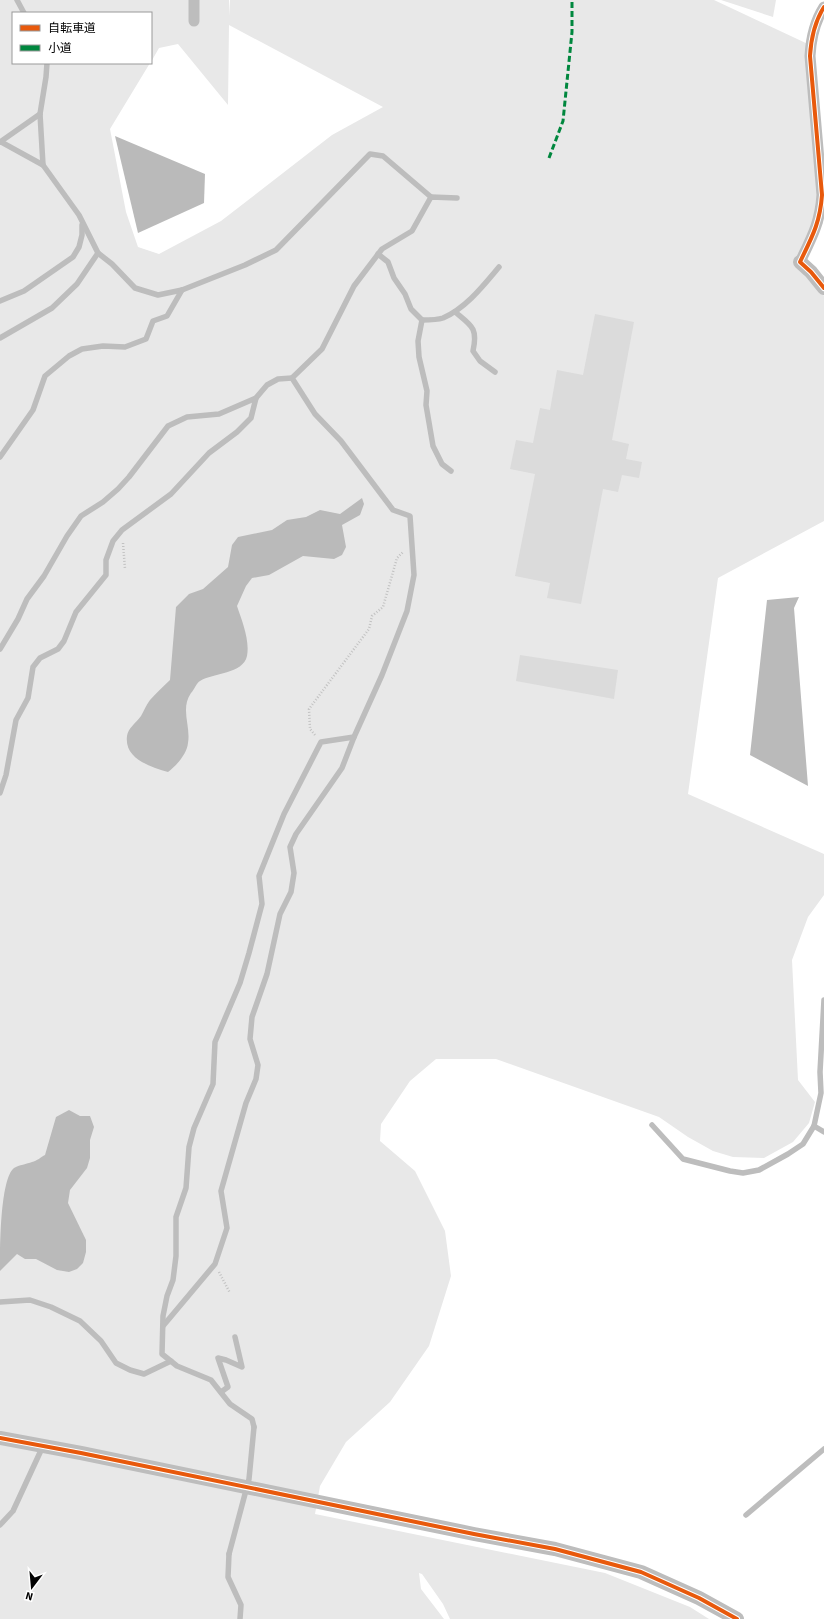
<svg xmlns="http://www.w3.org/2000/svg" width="824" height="1619" font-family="'Source Sans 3','Noto Sans JP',sans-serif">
<rect width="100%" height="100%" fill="#fff"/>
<g fill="#e8e8e8" fill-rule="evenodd">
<path d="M0,0H229V16L230,0H714L810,45L824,206L823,223L808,252L804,275L821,289L824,296V521L718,578L688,794L824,854V895L808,917L792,960L798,1080L815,1102L809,1123L793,1142L764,1158L733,1157L713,1151L688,1137L659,1117L496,1059H436L410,1081L381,1124L380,1141L415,1171L445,1231L451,1276L429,1346L390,1402L346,1442L320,1486L315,1514L605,1573L690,1607L709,1619H450L443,1604L422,1574L419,1573L421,1589L444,1619H0ZM13,13H151V62L159,48L178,44L228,105L229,25L383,107L332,135L221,221L159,254L138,247L126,212L110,129L150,63H13Z"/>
<path d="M721,0H776L773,17Z"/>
</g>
<g fill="#bababa">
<path d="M115,136L205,174L204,203L138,233Z"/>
<path d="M362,498L364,504L360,515L342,525L346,547L342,555L334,559L303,556L269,575L252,578L246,586L237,606C242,621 250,640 247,656C243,674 213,673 200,681C197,682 194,690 191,693C180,709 191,726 188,743C187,754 176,766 168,772C151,767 124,759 127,736C128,728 136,723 141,716C144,711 146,705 150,700C156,693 163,687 170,680L176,607L189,594L203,589L228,567L232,545L238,537L272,530L287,520L306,517L320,510L340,514Z"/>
<path d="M799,597L794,608L808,786L750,755L767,600Z"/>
<path d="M69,1110L80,1116H90L94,1127L90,1140V1158L87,1168L70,1190L68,1203L86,1240V1252L83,1263L77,1269L69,1272L57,1270L36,1259H25L17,1254L0,1271C0,1249 0,1179 14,1168C19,1165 27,1164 32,1162C37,1161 41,1157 45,1155L56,1117Z"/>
</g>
<g fill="#dbdbdb">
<path d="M595,314L634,322L612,440L629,444L626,459L642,462L639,478L622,475L618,492L603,489L581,604L547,598L550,583L515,576L535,474L510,469L516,440L533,443L540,408L550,410L557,370L583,375Z"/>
<path d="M520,655L618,670L614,699L516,681Z"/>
</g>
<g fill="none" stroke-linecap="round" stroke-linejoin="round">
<g stroke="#c2c2c2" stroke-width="2.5" stroke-dasharray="1 2" stroke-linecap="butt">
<path d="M123,543L125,569"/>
<path d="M315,735L310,729L309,709L369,629L372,616L383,607L397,558L403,552"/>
<path d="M219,1272L230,1293"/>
</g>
<g stroke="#bdbdbd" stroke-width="5.5">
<path d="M17,0L24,13"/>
<path d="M47,63L46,77L40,114L43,165L79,215L98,253L112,264L135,288L158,295L182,290L245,265L276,250L370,154L383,156L431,197"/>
<path d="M0,142L40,114"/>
<path d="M1,142L43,165"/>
<path d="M378,254L388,262L394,278L405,294L411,309L422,320C428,320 437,320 443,318C466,308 483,286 499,267"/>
<path d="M0,301L24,291L73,257L79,247L82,235V225"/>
<path d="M455,312C472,326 478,328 473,351L480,361L495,372"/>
<path d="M422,320L418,341L419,357L427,391L426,405L433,446L442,464L451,471"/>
<path d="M0,338L52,308L77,284L98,253"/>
<path d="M0,457L33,410L45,376L69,356L82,349L103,346L125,347L146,339L153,321L167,316L182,290"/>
<path d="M0,649L18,619L27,599L44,576L67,536L81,516L103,502L118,489L129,477L168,426L187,417L219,414L256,398L267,385L278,379L292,378"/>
<path d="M0,793L6,775L16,720L28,698L33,667L40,658L58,649L64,641L76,612L106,575V560L113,541L122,530L171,494L209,453L237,432L251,418L256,398"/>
<path d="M652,1125L683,1159L730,1171L743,1173L759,1170L788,1154L803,1144L814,1126L821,1093L820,1072L824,1000"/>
<path d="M814,1126L824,1132"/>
<path d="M0,1302L30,1300L51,1307L80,1321L101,1341L116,1363L130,1370L144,1374L171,1361"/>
<path d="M163,1326L215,1264L227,1228L221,1191L246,1103L256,1079L258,1065L250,1039L252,1017L267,974L280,914L291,892L294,873L290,847L296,834L342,768L354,737"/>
<path d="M221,1392L228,1387L218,1358L226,1360L242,1367L235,1337"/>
<path d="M254,1427L252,1419L230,1404L211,1380L177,1366L162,1354L163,1316L167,1296L173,1280L176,1256V1217L186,1188L189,1147L194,1128L213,1084L215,1042L240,983L249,953L262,904L259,876L284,814L321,742L354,737L382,675L407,611L414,575L410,516L393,510L341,441L315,414L292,378L322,349L354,286L382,249L412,231L431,197L457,198"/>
<path d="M746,1515L824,1449"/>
<path d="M0,1525L13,1511L43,1446"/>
<path d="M229,1554L228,1577L241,1605L240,1619"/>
</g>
<g stroke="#bdbdbd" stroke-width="11">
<path d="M194,21V0"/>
<path d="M800,262C812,237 820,223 822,195L810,56C811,39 815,21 824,7"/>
</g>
<g stroke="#bdbdbd" stroke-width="14">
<path d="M800,262L811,272L824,288"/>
<path d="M0,1438L81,1453L474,1534L555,1549L641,1572L699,1598L737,1619"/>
</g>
<path stroke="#bdbdbd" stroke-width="5.5" d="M229,1554L249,1479L254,1427"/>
<path stroke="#00873e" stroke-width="3" stroke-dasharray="6 3" stroke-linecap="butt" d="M549,158L563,121L572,32V0"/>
<g stroke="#fff" stroke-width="6">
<g id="cycleway">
<path d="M824,7C815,21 811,39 810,56L822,195C820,223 812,237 800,262L811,272L824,288"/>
<path d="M0,1438L81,1453L474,1534L555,1549L641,1572L699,1598L737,1619"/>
</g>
</g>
<use href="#cycleway" stroke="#e8590c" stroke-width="4"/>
</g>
<rect x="12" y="12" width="140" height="52" fill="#ffffff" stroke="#999999"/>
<rect x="20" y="25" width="20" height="6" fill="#e8590c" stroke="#999999"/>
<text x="48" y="32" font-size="12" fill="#000000">自転車道</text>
<rect x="20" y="45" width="20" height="6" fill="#00873e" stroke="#999999"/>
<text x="48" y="52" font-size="12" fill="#000000">小道</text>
<g transform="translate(32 1587) rotate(196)" stroke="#ffffff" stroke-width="3" paint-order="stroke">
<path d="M0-3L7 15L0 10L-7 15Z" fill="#000000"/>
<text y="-6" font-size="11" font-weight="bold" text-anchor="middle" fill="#000000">N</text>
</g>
</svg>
